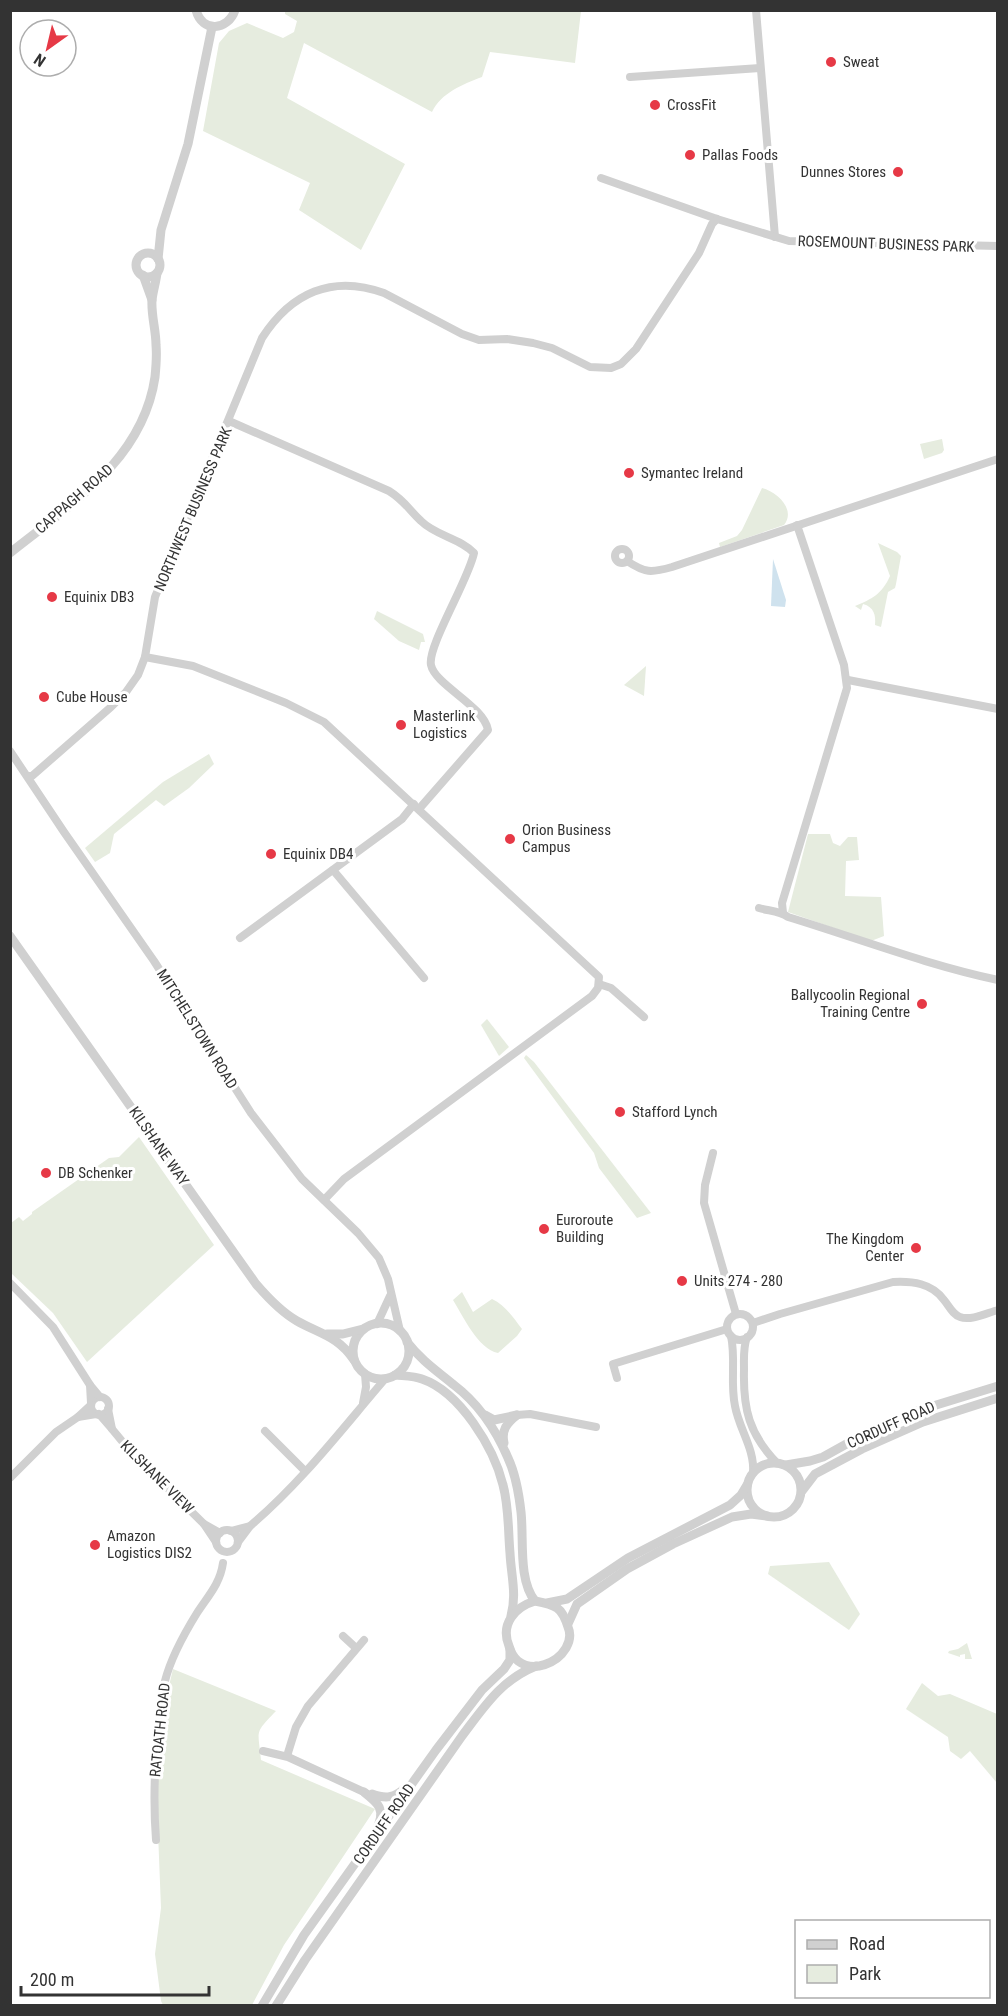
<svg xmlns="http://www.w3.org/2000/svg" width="1008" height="2016" font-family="'Roboto Condensed',sans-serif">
<rect width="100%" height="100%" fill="#fff"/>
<g fill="#e6ecdf">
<path d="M285,11V10L581,11L575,63L490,52L482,77C463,84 441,93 432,112L304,43L287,98L405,164L361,250L299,210L310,183L203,131L219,43L229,31L247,23L283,38L294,32L297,21L285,14Z"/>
<path d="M942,439L944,450L942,453L924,459L920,444Z"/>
<path d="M762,488C778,492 796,510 784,525L720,547L719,543L737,536L742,530Z"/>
<path d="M878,543L897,552L901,556L896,584L895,588L888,592L881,627L875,625C876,615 874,607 863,604L861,610L855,606C872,599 882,594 890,576Z"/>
<path d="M377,611L423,634L425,642H421L419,650L399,641L374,619Z"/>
<path d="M646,666L644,696L624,685Z"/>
<path d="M209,754L214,764L189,788L164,806L156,800L114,834L110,853L95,862L85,848L163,782Z"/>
<path d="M808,834H830L833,843L840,846L848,837H857L859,860L846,861L845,896L881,897L884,936L871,941L788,912Z"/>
<path d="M487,1019L509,1047L499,1056L481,1025Z"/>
<path d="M526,1055L534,1062L651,1213L637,1218L599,1168L594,1153L524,1058Z"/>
<path d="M139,1137L214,1245L87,1362L53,1313L11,1273V1223L19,1217L23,1221L32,1214V1212L109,1158L119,1157Z"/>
<path d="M462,1292L473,1312L492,1299C505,1305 513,1317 522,1329L517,1336L498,1353C478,1349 463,1316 453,1300Z"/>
<path d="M829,1562L860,1614L849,1630L768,1574L770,1566Z"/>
<path d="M967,1643L972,1659H965V1654L960,1655V1657L948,1653L949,1651L958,1649Z"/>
<path d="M173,1669L276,1711C254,1734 258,1729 261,1760L375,1809L284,1945L252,2005H163L161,2001L155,1954L161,1908L157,1807V1761L164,1734L168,1690Z"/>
<path d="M922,1683L938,1696L950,1694L997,1714V1783L970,1751L961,1759L950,1751L948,1737L906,1709Z"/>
</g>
<path fill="#cfe2ee" d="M773,559L786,600L785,607L771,606Z"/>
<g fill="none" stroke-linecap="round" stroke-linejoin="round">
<g stroke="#d0d0d0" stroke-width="8">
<path d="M756,10L775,237"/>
<path d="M630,77L760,68"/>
<path d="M601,178L717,219L789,241L998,246"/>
<path d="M229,421L389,491C405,501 408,509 421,521C436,536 460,538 474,553C469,579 427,647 431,665C435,685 484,706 488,730L419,809"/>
<circle cx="622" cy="556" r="7"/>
<path d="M627,561C645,573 651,573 672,567L998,459"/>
<path d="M145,657L193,666L286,703L324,722L599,977L598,988L592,996L344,1179L324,1200"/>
<path d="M848,680L998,709"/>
<path d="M10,751L64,832L154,961L251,1113L302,1179L358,1233L379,1258L388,1279L400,1331"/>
<path d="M28,776H32L111,707L126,692L138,675L145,657L155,597L262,338C291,293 332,274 384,293L462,334L479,340L507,339L533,343L552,348L590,367L611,368L621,364L636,349L699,253L712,224L717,219"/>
<path d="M333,870L424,978"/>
<path d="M759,908C769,911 780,911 788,917C857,938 927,965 998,980"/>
<path d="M783,913L782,903L847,688L844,665L797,525"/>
<path d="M240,938L402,819L414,804"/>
<path d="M599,984L611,988L644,1017"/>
<path d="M713,1153L705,1185L704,1203L736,1314"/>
<path d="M10,1283L53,1327L90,1385"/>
<circle cx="740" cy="1327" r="13"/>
<path d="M753,1323L780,1314L893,1282C912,1281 932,1283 944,1300C949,1306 953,1315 960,1317C971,1321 987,1313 998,1310"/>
<path d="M377,1324L390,1296"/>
<path d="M731,1336C736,1359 730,1383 735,1406C739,1429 755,1449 753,1473"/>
<path d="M747,1337C743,1348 744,1358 744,1370C743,1409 749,1434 777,1463"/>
<path d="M617,1378L613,1364L727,1329"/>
<circle cx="100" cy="1406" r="9"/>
<path d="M91,1403L90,1385L100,1397"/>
<path d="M363,1403L366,1387L365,1374"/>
<path d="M91,1405L78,1417L96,1414"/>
<path d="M99,1414L112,1429L108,1409"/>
<path d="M517,1415L530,1414L596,1427"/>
<path d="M112,1429L131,1452L204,1524"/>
<path d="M265,1431L305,1471"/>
<path d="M10,1478L56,1432L78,1417"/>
<path d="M250,1526C301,1483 342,1429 385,1379"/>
<circle cx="227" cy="1541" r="11"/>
<path d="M231,1531L250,1526L238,1542"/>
<path d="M216,1542L204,1524L220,1533"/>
<path d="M343,1636L356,1648"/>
<path d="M263,1751L288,1757L364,1792"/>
<path d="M287,1756L296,1727L308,1706L364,1640"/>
<path d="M156,1840C152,1787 156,1734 165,1681C171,1657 184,1634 197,1613C208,1596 220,1584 223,1563"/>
</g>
<g stroke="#d0d0d0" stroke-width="9">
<path d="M196,10C202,33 228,31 235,10"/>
<circle cx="148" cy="265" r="12"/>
<path d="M158,259L161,230L188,144L212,27"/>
<path d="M143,275L152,300"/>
<path d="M10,553C70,505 143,460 155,377C156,367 157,356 156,345C156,330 151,315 152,300C153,291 156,282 157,273"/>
<path d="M10,936L256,1284C268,1298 281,1312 297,1321C320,1334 338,1336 354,1360"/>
<circle cx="381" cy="1351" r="28"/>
<path d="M327,1334H343L363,1329"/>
<path d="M407,1342C421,1360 437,1371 454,1385C479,1404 496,1430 508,1458C516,1475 519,1494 521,1512C524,1539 518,1580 535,1601"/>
<path d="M395,1375C404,1376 414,1376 422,1379C460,1392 494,1448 503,1485C509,1507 508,1530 510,1553C511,1575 517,1594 511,1616"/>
<path d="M485,1415L494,1420L517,1415"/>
<path d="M504,1443C501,1430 507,1423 517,1415"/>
<circle cx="774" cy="1490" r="27"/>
<path d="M786,1465L810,1461L823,1457L868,1432L920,1410L998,1386"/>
<path d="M802,1491L815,1474L862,1449L923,1422L998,1398"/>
<path d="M535,1601C556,1605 562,1607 568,1627C571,1634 570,1641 566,1648C557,1663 534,1673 518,1661C514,1658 510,1651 509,1646C500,1624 515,1607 535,1601Z"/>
<path d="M547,1603L567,1599L628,1558L730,1505L741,1495L747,1485"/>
<path d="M568,1624L577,1604L627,1569L673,1544L732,1517L751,1514L767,1516"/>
<path d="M364,1792C378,1803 386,1809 377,1828"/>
<path d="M372,1794C386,1799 394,1798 405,1788"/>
<path d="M262,2006L304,1935L436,1750L482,1690L504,1669L510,1660V1649"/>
<path d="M276,2006L305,1960L462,1736C484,1707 501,1680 536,1666"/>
</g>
</g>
<g fill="#e63946" stroke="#fff" stroke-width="2">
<circle cx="831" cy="62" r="6"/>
<circle cx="655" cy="105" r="6"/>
<circle cx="690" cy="155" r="6"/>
<circle cx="898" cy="172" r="6"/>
<circle cx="629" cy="473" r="6"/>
<circle cx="52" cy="597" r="6"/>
<circle cx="44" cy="697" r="6"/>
<circle cx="401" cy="725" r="6"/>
<circle cx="510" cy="839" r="6"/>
<circle cx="271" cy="854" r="6"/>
<circle cx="922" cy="1004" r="6"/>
<circle cx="620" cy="1112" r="6"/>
<circle cx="46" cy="1173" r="6"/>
<circle cx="544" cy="1229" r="6"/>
<circle cx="916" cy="1248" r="6"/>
<circle cx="682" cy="1281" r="6"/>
<circle cx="95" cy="1545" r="6"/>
</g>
<g text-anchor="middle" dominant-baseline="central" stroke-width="6" stroke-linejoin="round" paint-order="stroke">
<g font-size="15" fill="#333" stroke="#fff" text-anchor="start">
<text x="843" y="62">Sweat</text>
<text x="667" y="105">CrossFit</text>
<text x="702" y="155">Pallas Foods</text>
<text x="886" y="172" text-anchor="end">Dunnes Stores</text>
<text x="641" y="473">Symantec Ireland</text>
<text x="64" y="597">Equinix DB3</text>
<text x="56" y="697">Cube House</text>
<text x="413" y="716">Masterlink<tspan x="413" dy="17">Logistics</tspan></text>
<text x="522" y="830">Orion Business<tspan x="522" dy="17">Campus</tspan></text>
<text x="283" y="854">Equinix DB4</text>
<text x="910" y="995" text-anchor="end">Ballycoolin Regional<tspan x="910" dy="17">Training Centre</tspan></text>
<text x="632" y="1112">Stafford Lynch</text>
<text x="58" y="1173">DB Schenker</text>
<text x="556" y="1220">Euroroute<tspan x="556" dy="17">Building</tspan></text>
<text x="904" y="1239" text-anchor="end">The Kingdom<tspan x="904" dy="17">Center</tspan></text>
<text x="694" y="1281">Units 274 - 280</text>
<text x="107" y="1536">Amazon<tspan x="107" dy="17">Logistics DIS2</tspan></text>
</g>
<g font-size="15" fill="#333" stroke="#fff">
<text transform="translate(886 244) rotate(2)">ROSEMOUNT BUSINESS PARK</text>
<text transform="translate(74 499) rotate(-41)">CAPPAGH ROAD</text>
<text transform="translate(193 509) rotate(-67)">NORTHWEST BUSINESS PARK</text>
<text transform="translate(197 1029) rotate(58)">MITCHELSTOWN ROAD</text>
<text transform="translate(159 1146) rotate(55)">KILSHANE WAY</text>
<text transform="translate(891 1425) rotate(-24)">CORDUFF ROAD</text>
<text transform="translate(157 1477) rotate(45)">KILSHANE VIEW</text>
<text transform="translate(160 1730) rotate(-84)">RATOATH ROAD</text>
<text transform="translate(384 1824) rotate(-55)">CORDUFF ROAD</text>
</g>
</g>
<rect width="1008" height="2016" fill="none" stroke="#333333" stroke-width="24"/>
<rect x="795" y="1920" width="195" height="78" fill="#ffffff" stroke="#adadad" stroke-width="1.5"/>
<rect x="807" y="1940" width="30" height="9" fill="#d0d0d0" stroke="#adadad" stroke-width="1.5"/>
<text x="849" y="1950" font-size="18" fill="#333333">Road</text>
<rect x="807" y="1965" width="30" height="18" fill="#e6ecdf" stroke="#adadad" stroke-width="1.5"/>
<text x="849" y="1980" font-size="18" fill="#333333">Park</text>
<g transform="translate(48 48) rotate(214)"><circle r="28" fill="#ffffff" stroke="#adadad" stroke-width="1.5"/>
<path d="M0-4.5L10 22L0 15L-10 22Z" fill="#e63946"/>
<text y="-9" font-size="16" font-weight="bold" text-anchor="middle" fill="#333333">N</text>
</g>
<path d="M21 1986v9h188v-9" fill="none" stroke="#333333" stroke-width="3"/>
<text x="30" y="1986" font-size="18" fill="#333333" stroke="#ffffff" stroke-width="4.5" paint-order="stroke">200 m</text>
</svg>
